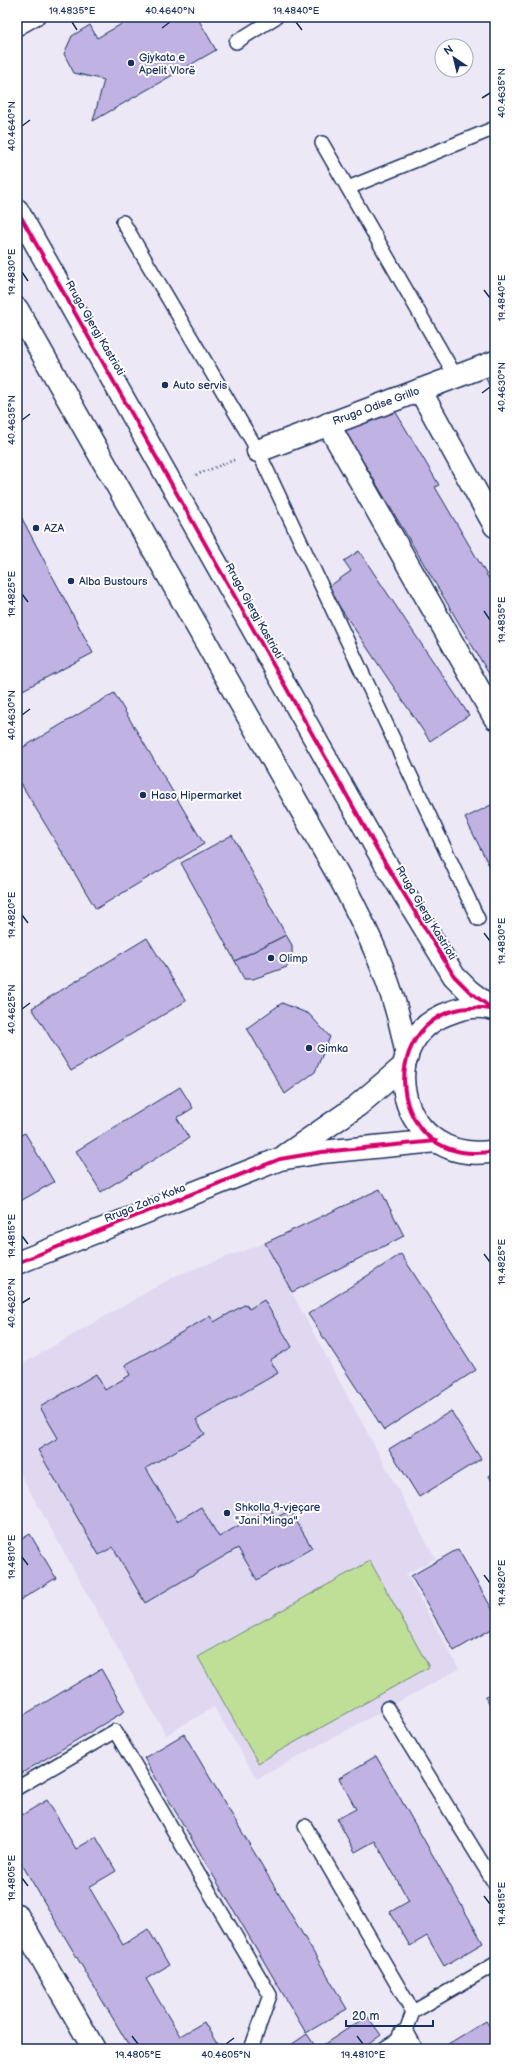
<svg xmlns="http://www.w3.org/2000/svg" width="512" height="2066" font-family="'Balsamiq Sans',sans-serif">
<rect width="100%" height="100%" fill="#ece8f6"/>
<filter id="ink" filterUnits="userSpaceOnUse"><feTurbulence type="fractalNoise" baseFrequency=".025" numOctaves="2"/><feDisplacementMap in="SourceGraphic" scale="8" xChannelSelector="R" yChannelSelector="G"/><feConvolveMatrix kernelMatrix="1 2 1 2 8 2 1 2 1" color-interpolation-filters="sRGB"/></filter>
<g filter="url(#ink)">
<path fill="#dfd8f0" d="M265,1243L435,1558L406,1574L459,1669L257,1779L214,1707L166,1735L17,1468V1367L175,1276Z"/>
<path fill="#bfdf97" stroke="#6d877a" d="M370,1561L429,1667L258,1763L198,1657Z"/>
<g fill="#c0b2e2" stroke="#1b2f5e">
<path d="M134,17H197L216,50L93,121L104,80L74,73L64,54L72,36L90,25L97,38Z"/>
<path d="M495,372V399L485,376Z"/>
<path d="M391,404L439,485L435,487L495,589V684L345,431Z"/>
<path d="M17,509L93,653L17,693Z"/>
<path d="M359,551L469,715L430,741L327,588L351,571L344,561Z"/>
<path d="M114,693L204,844L96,909L17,777V751Z"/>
<path d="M495,803V877L465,818Z"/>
<path d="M232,835L286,935L235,961L181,863Z"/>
<path d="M286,935L292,945V955L287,967L253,979H244L235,961Z"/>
<path d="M147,938L186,1001L71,1071L32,1008Z"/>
<path d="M282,1003L309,1014L330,1037L315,1072L285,1094L247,1028Z"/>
<path d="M180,1087L193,1108L177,1118L189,1138L101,1192L76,1151Z"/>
<path d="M25,1133L54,1182L17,1203V1137Z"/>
<path d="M380,1189L404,1236L292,1292L265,1243Z"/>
<path d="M401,1254L476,1370L384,1430L308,1314Z"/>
<path d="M264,1300L292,1347L270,1360L278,1373L196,1420L205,1434L146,1468L177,1521L201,1507L219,1537L270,1507L276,1518L290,1510L312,1548L257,1580L238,1548L145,1603L113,1547L99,1555L38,1450L58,1438L40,1407L96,1374L105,1390L130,1375L125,1365L210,1316L214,1322L246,1304L249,1309Z"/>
<path d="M451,1411L481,1459L419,1497L389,1449Z"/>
<path d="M495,1472V1487L489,1476Z"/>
<path d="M30,1534L56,1578L17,1602V1542Z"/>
<path d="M458,1549L495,1614V1627L454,1651L411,1576Z"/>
<path d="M101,1669L125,1711L17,1776V1719Z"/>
<path d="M495,1691V1714L485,1697Z"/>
<path d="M184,1734L347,2009L306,2033L144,1758Z"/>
<path d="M376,1756L483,1943L444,1966L427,1936L410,1946L390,1912L409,1901L375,1841L355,1852L337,1819L356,1809L339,1778Z"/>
<path d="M47,1800L76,1849L96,1837L116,1871L89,1887L123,1945L148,1929L169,1965L146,1979L180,2036L204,2022L220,2049H131L17,1856V1818Z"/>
<path d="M367,2016L381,2035L362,2049H317Z"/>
<path d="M486,2021L495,2035V2049H444L443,2047Z"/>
<path d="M307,2034L317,2049H285Z"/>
</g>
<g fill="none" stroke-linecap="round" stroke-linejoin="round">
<g stroke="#1b2f5e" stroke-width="16">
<g id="service">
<path d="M17,29L38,17"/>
<path d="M236,42L276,17"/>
<path d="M322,143L456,377"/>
<path d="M348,188L495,128"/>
<path d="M123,222L258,451L478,919"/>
<path d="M387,1708L495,1884"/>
<path d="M17,1788L115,1731L270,1995L251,2049"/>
<path d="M305,1826L413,2012"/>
<path d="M383,2049L404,2036L413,2012L495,1964"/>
</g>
</g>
<g stroke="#1b2f5e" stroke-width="25">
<g id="minor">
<path d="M420,390L495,526"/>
<path d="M328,424L495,718"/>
<path d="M258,451L495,362"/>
<path d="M17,1915L94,2049"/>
<path d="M404,2036L411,2049"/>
</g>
</g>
<g stroke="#1b2f5e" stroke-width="25">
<g id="tertiary">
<path d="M286,1155L357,1106L404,1066"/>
<path d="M17,1263L280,1159L322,1152L436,1141"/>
</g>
</g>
<g stroke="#1b2f5e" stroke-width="25">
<g id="primary">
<path d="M17,210L381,856L454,976L469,991L491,1008"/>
<path d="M17,309L341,880C371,937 397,993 407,1057"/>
<path d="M494,1009C481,1005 465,1007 452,1012C368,1039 399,1169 495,1151"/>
</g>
</g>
<path stroke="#1b2f5e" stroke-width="2.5" stroke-dasharray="1 3" stroke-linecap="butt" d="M196,475L234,460"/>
<use href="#service" stroke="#fff" stroke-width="13"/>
<use href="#minor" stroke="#fff" stroke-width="22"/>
<use href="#tertiary" stroke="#fff" stroke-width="22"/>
<use href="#primary" stroke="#fff" stroke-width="22"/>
<g stroke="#fff" stroke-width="6">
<g id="cycleway">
<path d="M17,210L381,856L454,976L469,991L491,1008"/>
<path d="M491,1009C373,992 376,1173 495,1151"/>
<path d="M17,1263L280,1159L322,1152L436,1141"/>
</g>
</g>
<use href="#cycleway" stroke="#d6006c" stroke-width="4"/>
</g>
</g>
<path fill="none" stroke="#1b2f5e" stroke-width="1.5" d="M72,22L77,30M296,22L302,30M162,28L170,22M482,98L490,93M22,126L30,120M22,272L28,281M484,290L490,298M482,393L490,387M22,420L30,414M22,594L28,602M484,611L490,620M22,715L30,709M22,915L28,923M484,933L490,941M22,1009L30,1003M22,1236L28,1244M484,1254L490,1262M22,1303L30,1298M22,1557L28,1565M484,1575L490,1583M22,1878L28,1886M484,1896L490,1904M132,2036L138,2044M357,2036L363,2044M226,2044L234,2038"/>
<g fill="#1b2f5e" stroke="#fff" stroke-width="1.5">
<circle cx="131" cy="63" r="4"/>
<circle cx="165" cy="385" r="4"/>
<circle cx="36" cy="528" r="4"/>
<circle cx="71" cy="581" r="4"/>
<circle cx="143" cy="795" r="4"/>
<circle cx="271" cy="958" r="4"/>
<circle cx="309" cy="1048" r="4"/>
<circle cx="227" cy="1513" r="4"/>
</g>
<g text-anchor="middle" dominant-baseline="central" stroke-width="4" stroke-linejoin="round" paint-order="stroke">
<g font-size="11" fill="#1b2f5e" stroke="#fff" text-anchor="start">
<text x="139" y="57">Gjykata e<tspan x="139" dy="13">Apelit Vlorë</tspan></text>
<text x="173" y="385">Auto servis</text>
<text x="44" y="528">AZA</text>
<text x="79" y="581">Alba Bustours</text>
<text x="151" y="795">Haso Hipermarket</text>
<text x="279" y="958">Olimp</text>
<text x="317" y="1048">Gimka</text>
<text x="235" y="1507">Shkolla 9-vjeçare<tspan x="235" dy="13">"Jani Minga"</tspan></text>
</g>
<g font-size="11" fill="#1b2f5e" stroke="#fff">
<text transform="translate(95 328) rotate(60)">Rruga Gjergj Kastrioti</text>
<text transform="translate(376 406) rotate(-20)">Rruga Odise Grillo</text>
<text transform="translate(254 611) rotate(61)">Rruga Gjergj Kastrioti</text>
<text transform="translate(426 913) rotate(59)">Rruga Gjergj Kastrioti</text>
<text transform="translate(145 1203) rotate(-22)">Rruga Zaho Koka</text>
</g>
</g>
<rect width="512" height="2066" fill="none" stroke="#fff" stroke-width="44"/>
<g transform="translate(454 58) rotate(325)"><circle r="19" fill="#ffffff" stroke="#a4acbf"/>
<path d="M0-3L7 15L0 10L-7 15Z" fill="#1b2f5e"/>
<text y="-6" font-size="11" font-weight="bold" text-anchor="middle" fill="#1b2f5e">N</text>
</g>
<path d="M346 2020v6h87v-6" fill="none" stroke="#1b2f5e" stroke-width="2"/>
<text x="352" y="2020" font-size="12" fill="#1b2f5e" stroke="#ffffff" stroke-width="3" paint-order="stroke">20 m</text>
<rect x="22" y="22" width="468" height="2022" fill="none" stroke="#1b2f5e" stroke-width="1.5"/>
<g font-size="10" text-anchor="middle" fill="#1b2f5e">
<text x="72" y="14">19.4835°E</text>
<text x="170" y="14">40.4640°N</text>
<text x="296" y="14">19.4840°E</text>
<text transform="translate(501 93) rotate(-90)" y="4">40.4635°N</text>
<text transform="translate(11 126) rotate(-90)" y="4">40.4640°N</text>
<text transform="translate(11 272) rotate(-90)" y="4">19.4830°E</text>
<text transform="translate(501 298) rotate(-90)" y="4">19.4840°E</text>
<text transform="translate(501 387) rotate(-90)" y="4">40.4630°N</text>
<text transform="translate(11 420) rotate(-90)" y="4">40.4635°N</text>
<text transform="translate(11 594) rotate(-90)" y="4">19.4825°E</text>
<text transform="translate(501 620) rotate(-90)" y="4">19.4835°E</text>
<text transform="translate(11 715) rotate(-90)" y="4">40.4630°N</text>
<text transform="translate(11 915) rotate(-90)" y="4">19.4820°E</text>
<text transform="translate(501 941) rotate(-90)" y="4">19.4830°E</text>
<text transform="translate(11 1009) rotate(-90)" y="4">40.4625°N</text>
<text transform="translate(11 1236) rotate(-90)" y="4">19.4815°E</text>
<text transform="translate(501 1262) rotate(-90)" y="4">19.4825°E</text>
<text transform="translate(11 1303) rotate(-90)" y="4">40.4620°N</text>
<text transform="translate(11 1557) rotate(-90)" y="4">19.4810°E</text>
<text transform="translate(501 1583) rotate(-90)" y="4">19.4820°E</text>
<text transform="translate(11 1878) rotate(-90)" y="4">19.4805°E</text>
<text transform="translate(501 1904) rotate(-90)" y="4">19.4815°E</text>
<text x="138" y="2058">19.4805°E</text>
<text x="226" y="2058">40.4605°N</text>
<text x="363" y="2058">19.4810°E</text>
</g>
</svg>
